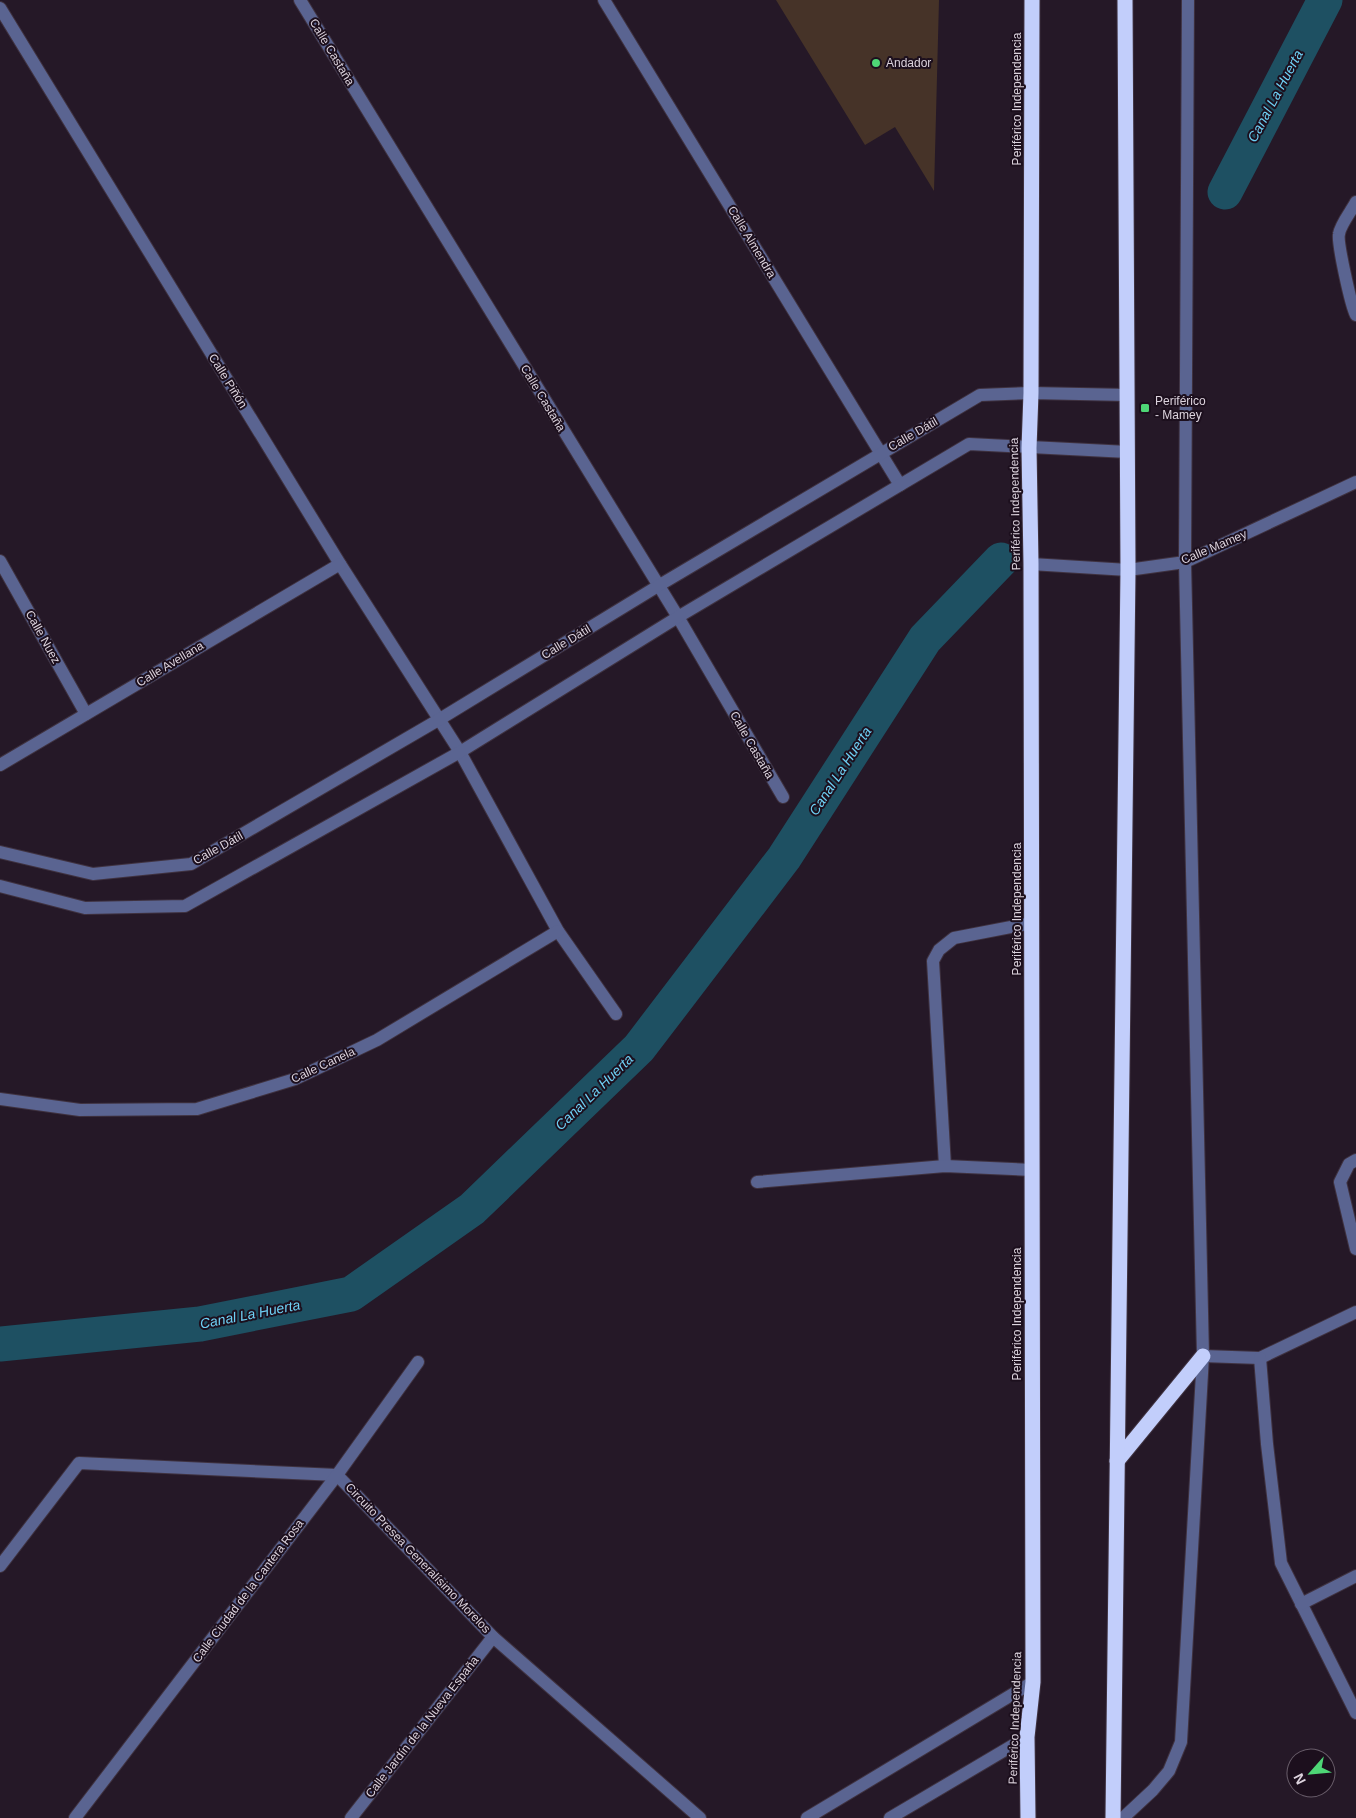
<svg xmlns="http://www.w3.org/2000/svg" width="1356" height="1818" font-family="Arial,sans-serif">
<rect width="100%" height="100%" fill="#251827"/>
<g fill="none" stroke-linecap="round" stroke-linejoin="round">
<g stroke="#1e5062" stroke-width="35">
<path d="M1225,192L1325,0"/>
<path d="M0,1344L200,1324L351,1294L472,1209L639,1048L784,858L925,639L1001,560"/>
</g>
</g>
<path fill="#463328" d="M776,0H939L934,191L895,127L865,145Z"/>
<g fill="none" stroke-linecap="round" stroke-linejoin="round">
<g stroke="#3f3240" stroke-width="14">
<g id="minor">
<path d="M300,0L678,617L783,797"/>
<path d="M604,0L900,485"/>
<path d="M0,8L340,564L460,752L558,931L616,1014"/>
<path d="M1356,202C1352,210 1340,225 1339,234C1337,242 1351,306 1356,315"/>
<path d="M0,561L86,714"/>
<path d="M1031,564L1128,570L1185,562L1356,482"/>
<path d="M0,765L340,564"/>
<path d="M0,852L93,874L191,864L440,719L658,586L980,395L1031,393L1128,395"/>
<path d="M0,886L85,908L185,906L460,752L678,617L969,444L1128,452"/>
<path d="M0,1099L80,1110L197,1109L295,1079L377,1040L558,931"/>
<path d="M1356,1160L1349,1164L1340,1182L1356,1249"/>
<path d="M945,1166L933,961L939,950L954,938L1032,923"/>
<path d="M757,1182L945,1166L1032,1170"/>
<path d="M1203,1356L1260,1358L1356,1312"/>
<path d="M1260,1358L1267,1444L1281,1563L1356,1713"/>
<path d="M0,1566L79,1463L337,1475L493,1637L700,1818"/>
<path d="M1301,1604L1356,1576"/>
<path d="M75,1818L337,1475L418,1362"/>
<path d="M351,1818L493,1637"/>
<path d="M807,1818L1033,1682"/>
<path d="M890,1818L1027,1737"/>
<path d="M1123,1818L1153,1790L1169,1771L1181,1742L1203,1356L1185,562L1188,0"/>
</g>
</g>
<g stroke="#3f3240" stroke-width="17">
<g id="highway">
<path d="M1117,1461L1203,1356"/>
<path d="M1028,1818L1027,1737L1033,1682L1031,564L1029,448L1031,393L1032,0"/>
<path d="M1113,1818L1128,570L1125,0"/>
</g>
</g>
<use href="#minor" stroke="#5a6491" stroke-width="12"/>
<use href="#highway" stroke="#c2cefb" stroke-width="15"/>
</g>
<g fill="#4ed676" stroke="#1c0f1d" stroke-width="2">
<circle cx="876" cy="63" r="5"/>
<rect x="1140" y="403" width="10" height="10" rx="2.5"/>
</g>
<g text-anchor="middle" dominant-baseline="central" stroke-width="4" stroke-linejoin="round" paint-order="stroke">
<g font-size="12" fill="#dcd3dd" stroke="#1c0f1d">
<text transform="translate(332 52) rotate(59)">Calle Castaña</text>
<text transform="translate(1017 99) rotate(-90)">Periférico Independencia</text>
<text transform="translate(752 242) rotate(59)">Calle Almendra</text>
<text transform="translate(228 381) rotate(58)">Calle Piñón</text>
<text transform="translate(543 398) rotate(59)">Calle Castaña</text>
<text transform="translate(913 434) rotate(-30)">Calle Dátil</text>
<text transform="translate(1015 504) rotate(-91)">Periférico Independencia</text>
<text transform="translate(1214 547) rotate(-23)">Calle Mamey</text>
<text transform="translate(43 637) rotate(61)">Calle Nuez</text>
<text transform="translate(566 642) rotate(-31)">Calle Dátil</text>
<text transform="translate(170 664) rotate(-31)">Calle Avellana</text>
<text transform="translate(752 745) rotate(60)">Calle Castaña</text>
<text transform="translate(218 848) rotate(-29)">Calle Dátil</text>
<text transform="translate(1017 909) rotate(-90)">Periférico Independencia</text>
<text transform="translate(323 1065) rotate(-25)">Calle Canela</text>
<text transform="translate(1017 1314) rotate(-90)">Periférico Independencia</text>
<text transform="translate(418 1558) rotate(46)">Circuito Presea Generalísimo Morelos</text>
<text transform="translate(248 1591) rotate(-53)">Calle Ciudad de la Cantera Rosa</text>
<text transform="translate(1015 1718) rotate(-88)">Periférico Independencia</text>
<text transform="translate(422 1727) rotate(-52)">Calle Jardín de la Nueva España</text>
</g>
<g font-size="12" fill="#dcd3dd" stroke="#1c0f1d" text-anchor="start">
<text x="886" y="63">Andador</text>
<text x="1155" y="401">Periférico<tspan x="1155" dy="14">- Mamey</tspan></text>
</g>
<g font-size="14" font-style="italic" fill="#6ed0f4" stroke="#1c0f1d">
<text transform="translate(1275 96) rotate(-62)">Canal La Huerta</text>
<text transform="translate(840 771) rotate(-57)">Canal La Huerta</text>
<text transform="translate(594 1092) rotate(-44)">Canal La Huerta</text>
<text transform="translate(250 1314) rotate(-11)">Canal La Huerta</text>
</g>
</g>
<g transform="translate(1311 1773) rotate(243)"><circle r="24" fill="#1c0f1d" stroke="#695d6a"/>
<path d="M0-4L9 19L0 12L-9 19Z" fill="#4ed676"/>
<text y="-8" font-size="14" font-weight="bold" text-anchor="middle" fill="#dcd3dd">N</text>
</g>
</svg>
